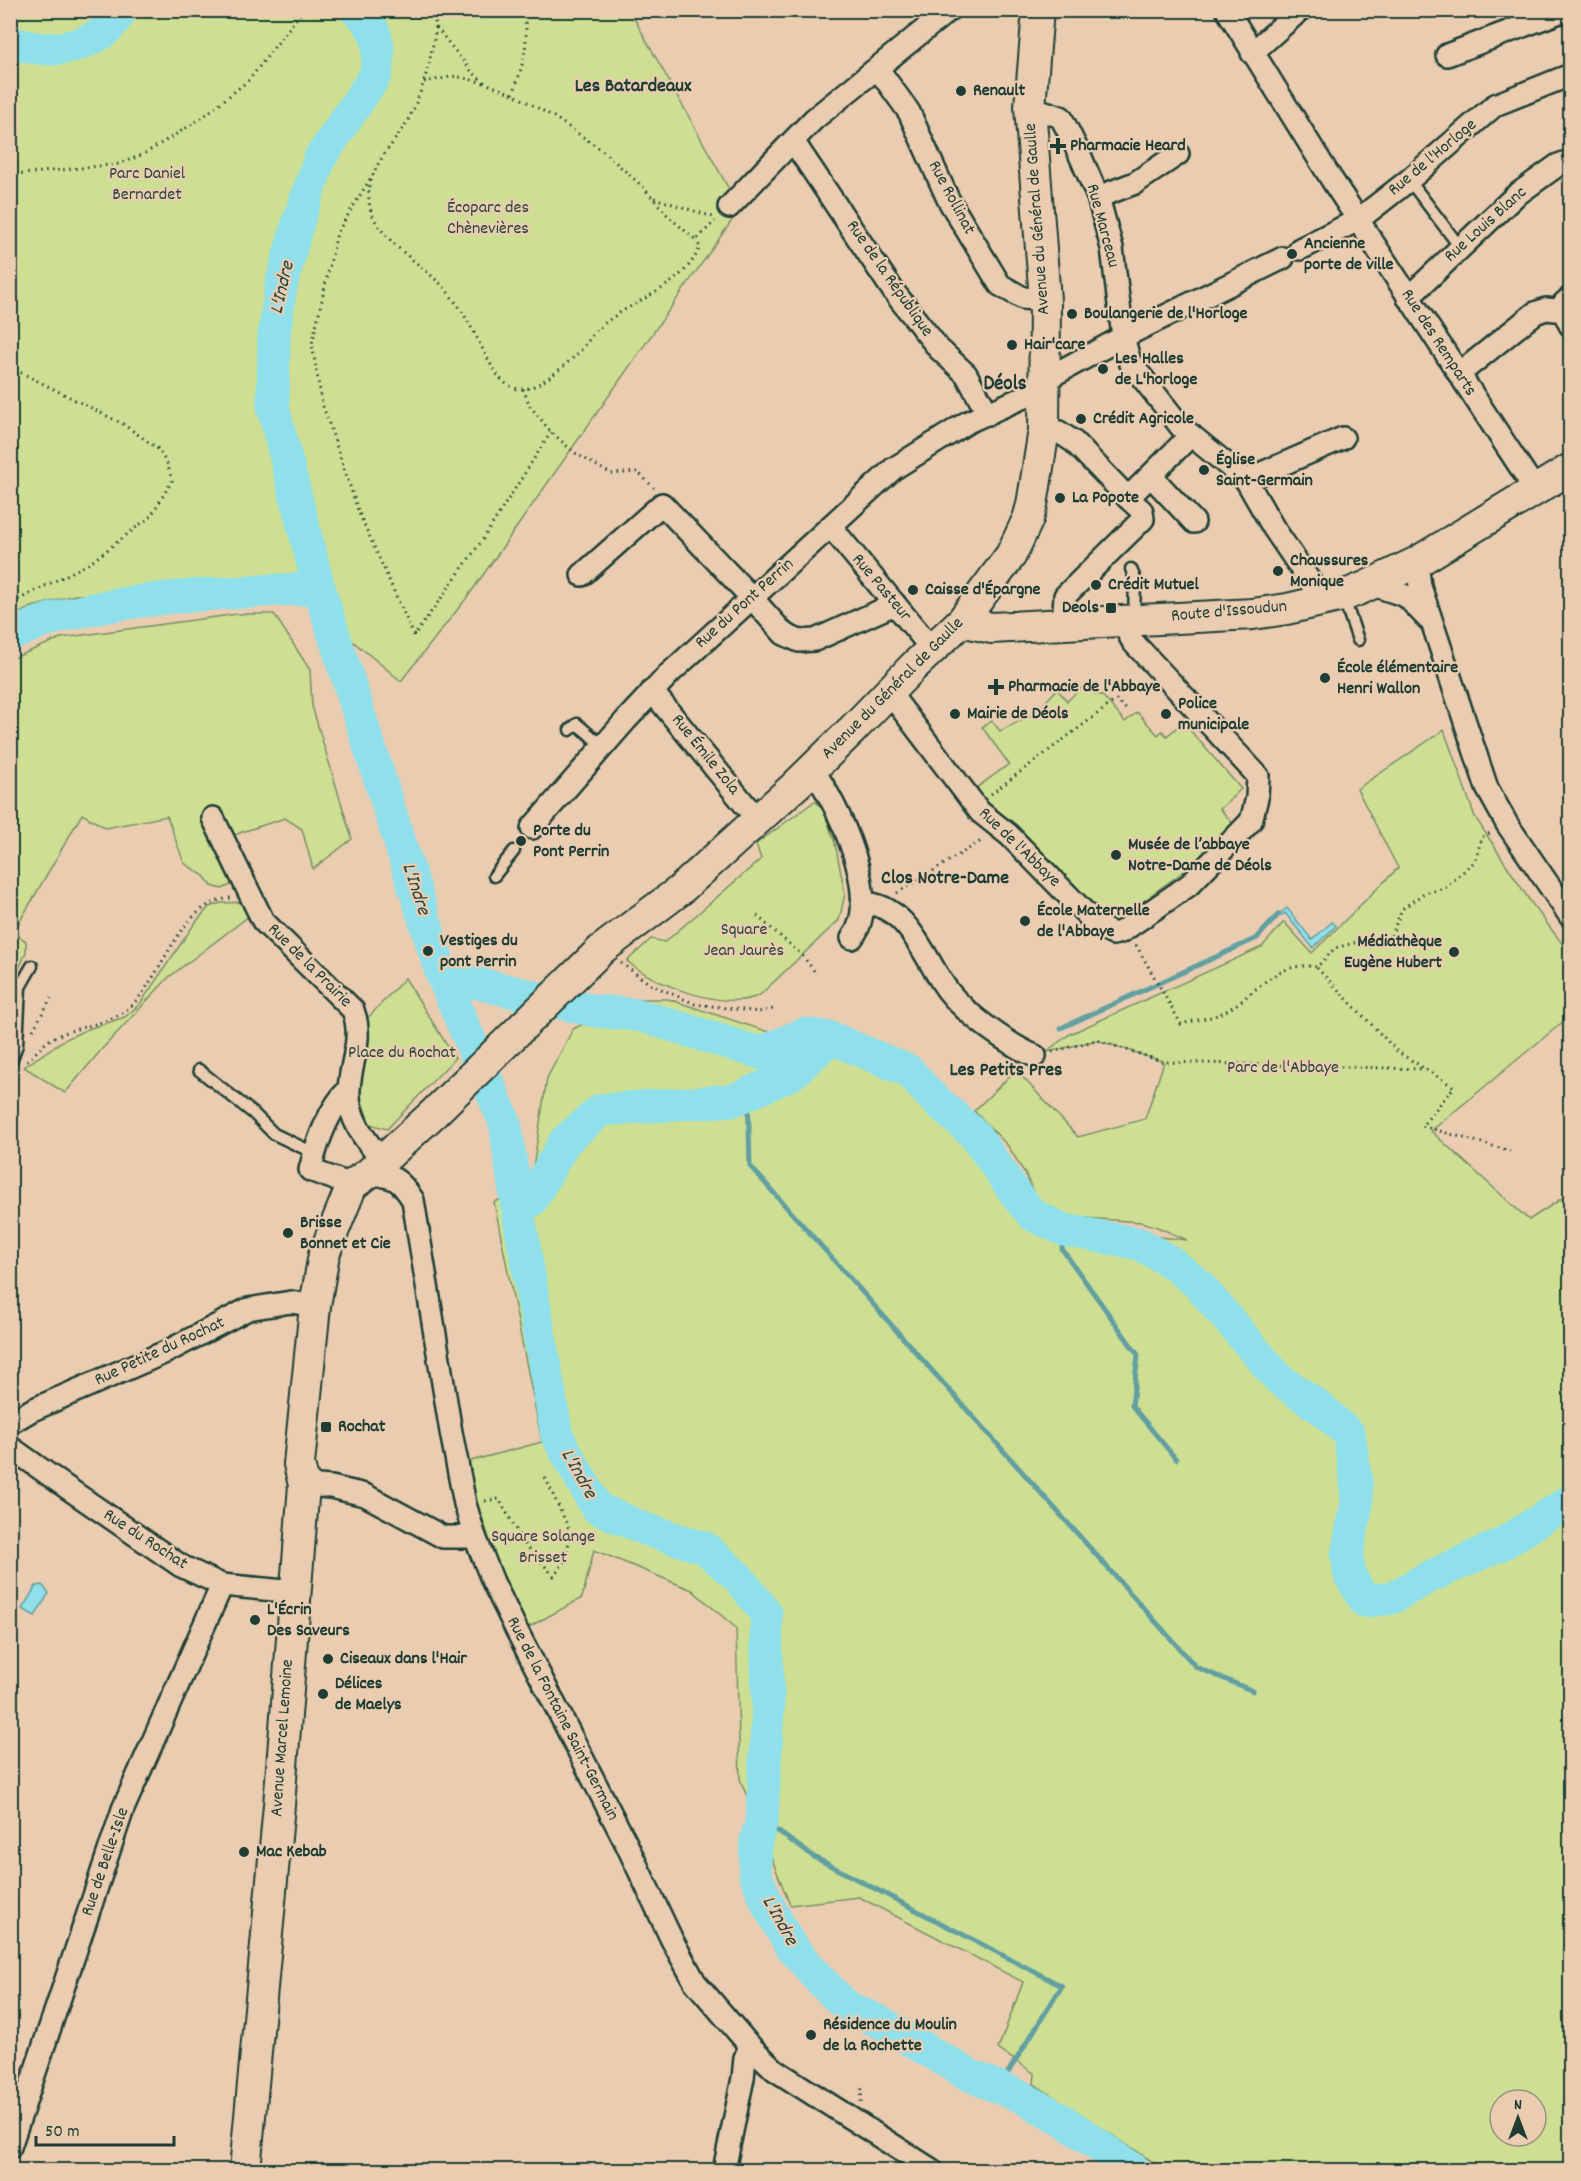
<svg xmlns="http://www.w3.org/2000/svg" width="1581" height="2181" font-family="Dekko,sans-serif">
<rect width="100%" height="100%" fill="#eacdb1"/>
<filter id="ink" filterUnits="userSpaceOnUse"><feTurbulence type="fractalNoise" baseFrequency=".0167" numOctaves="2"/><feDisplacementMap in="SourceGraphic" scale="12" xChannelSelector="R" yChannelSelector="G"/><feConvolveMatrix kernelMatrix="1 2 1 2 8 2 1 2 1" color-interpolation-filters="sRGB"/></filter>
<g filter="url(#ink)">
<g fill="#cedf93" stroke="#768e64" stroke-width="1.5" fill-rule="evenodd">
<path d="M10,11H630L740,209L469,595L401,681L276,578L264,585L215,593L167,596L75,595L29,608L11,618Z"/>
<path d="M238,614H274L310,670L312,706L352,839L313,869L302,829L285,818L242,832L218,842L235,883L222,889L212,886L204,876L184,863L167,816L106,828L82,814L13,933L26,941V952L11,988V659L61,638Z"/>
<path d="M1086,684L1095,694L1102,695L1125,722L1137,712L1158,735L1162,731L1167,736L1183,722L1241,789L1220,809L1236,827L1201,859L1151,895L1155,902L1134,915L1108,923L993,813L975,789L1009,764L982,727L992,721L1000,731L1036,713L1057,689L1067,701Z"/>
<path d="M1444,730L1475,817L1530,901L1570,954V1016L1431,1131L1529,1220L1570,1193V2170H1165L1034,2084L1035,2074L998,2049L1023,1982L859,1897L790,1905L740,1779L736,1628L692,1590L594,1550L582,1598L527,1628L505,1584L463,1463L542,1442L494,1202L530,1187L547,1078L573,1029L632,999H668L937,1087L1029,1222L1187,1240L1155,1226L1141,1222L1071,1217L1039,1206L1026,1175L1008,1146L974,1111L1016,1070L1078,1137L1145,1119L1164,1062L1097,1040L1044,1053L1070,1034L1262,947L1284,922L1312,953L1398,868L1357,789ZM1500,2100H1536V2136H1500Z"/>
<path d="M815,801L823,809L835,843L845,894L839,920L760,995C726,1012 654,985 627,961L651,939L665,942L761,859L756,844Z"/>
<path d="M248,902L253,913L169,977L102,1049L65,1093L24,1067L64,1040L88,1029L125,1017L140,1004L195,923L209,907L221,903Z"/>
<path d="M405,978L455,1058L387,1129L370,1124L358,1091L363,1023Z"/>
</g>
<g fill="#8fe0ea" stroke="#629fa1" stroke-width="1.5">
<path d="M1287,908L1312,940L1332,922L1336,926L1313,948L1285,913L1281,916L1279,914Z"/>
<path d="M42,1585L49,1593L35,1616L22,1609L36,1586Z"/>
</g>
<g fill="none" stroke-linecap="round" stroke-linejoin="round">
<g stroke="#629fa1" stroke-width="5">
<path d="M1061,1028L1257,938L1279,914"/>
<path d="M748,1093L750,1166L1196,1667L1253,1691"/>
<path d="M1064,1230L1062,1249L1138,1355L1132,1406L1176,1459"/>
<path d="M762,1820L814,1857L1062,1986L999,2087"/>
</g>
<g stroke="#8fe0ea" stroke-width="33">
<path d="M356,10C379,28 382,50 375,76L320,158L299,219L281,286L274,335L273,407L319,588L442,975L505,1123L517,1205L557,1436L597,1508L645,1529L705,1548L737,1576L766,1613L768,1707L762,1820L756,1840L755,1874L768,1905L790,1945L819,1979L847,2007L880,2022L969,2075L1022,2097L1061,2119L1134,2170"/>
<path d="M10,43C24,45 40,50 53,49C81,47 108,36 121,10"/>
<path d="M10,635C25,629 39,622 54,618C140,595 231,593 319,588"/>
<path d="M442,975L595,1011L639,1015L760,1053L804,1034L831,1038L909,1071L929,1094L975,1135L1020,1200L1033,1215L1064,1230L1140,1244L1172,1263L1199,1285L1279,1379L1323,1410L1349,1434L1356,1479L1357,1503L1347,1554L1350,1576L1365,1601L1392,1598L1427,1578L1502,1544L1570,1501"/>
<path d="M517,1205L531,1201L565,1141L601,1110L734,1100L792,1074L831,1038"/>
</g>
<g stroke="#1f3d34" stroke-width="15">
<g id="lane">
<path d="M1409,180L1460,247"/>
<path d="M1131,569L1135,579L1134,619"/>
<path d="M1344,599L1358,640"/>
<path d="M570,730L577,724L603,746"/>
<path d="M494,876L514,851"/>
<path d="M10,1064L17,1045L20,987L32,966"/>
<path d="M199,1070L253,1113L274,1134L314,1153"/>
</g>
</g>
<g stroke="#1f3d34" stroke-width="26">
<g id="street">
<path d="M1227,10L1332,180L1536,491"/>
<path d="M1252,53L1300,10"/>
<path d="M1447,55L1565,10"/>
<path d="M878,69L909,112L948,199L1000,285L1023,298L1045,300"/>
<path d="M1030,107L1061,117L1079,153L1098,197L1112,248L1123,337L1130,362L1181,427L1246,480L1273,527L1311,583L1321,601"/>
<path d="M793,141L894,292L939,349L966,374L988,414"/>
<path d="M1098,197L1135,183L1178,154"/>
<path d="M729,207L814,119L949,10"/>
<path d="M1300,249L1358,220L1409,180L1495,105L1570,75"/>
<path d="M1408,298L1515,196L1558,165L1570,161"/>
<path d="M1570,298L1564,303L1563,310L1570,325"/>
<path d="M1459,374L1535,313L1546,309L1556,310"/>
<path d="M1046,379L1123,337L1283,258"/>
<path d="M1044,430L1059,432L1074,442L1128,498"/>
<path d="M1151,476L1194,522"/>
<path d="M1246,480L1343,438"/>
<path d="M831,527L932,649"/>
<path d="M1417,562L1420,586L1487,788L1507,824L1570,916"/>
<path d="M582,575L662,504L751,597L784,634L799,641L815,640L895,604"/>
<path d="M1370,584L1406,596L1428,619"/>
<path d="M1063,624L1065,596L1143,519L1142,511L1128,498L1191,435"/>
<path d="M652,691L746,806L759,818"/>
<path d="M889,692L980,812L1009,835L1098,926L1113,934L1121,932L1189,885L1251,821L1257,798L1258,776L1133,642L1121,620"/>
<path d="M812,769C838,804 883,899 852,938"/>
<path d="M213,818L263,921L353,1010C364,1040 350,1062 349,1090C347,1116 365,1142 383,1160"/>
<path d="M532,828L626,720L670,673L893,469L968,422L1035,392L1045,393"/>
<path d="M862,903C909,903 925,962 949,992C967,1015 1009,1045 1035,1056"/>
<path d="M348,1090C328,1110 317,1142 310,1170L352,1185"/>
<path d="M369,1173C395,1177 399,1178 413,1200L451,1432L465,1504L475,1537L493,1582L517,1631L626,1843L672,1940L695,1982L750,2046L775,2070L932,2170"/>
<path d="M10,1423L32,1410L168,1351L248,1309L291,1302L315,1306"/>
<path d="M10,1447L66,1487L181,1566L222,1585L295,1592"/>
<path d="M304,1485L331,1487L365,1495L443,1537H475"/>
<path d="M10,2147L123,1809L222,1585"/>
<path d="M724,2170L743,2078L745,2058L750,2046"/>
</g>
</g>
<g stroke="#1f3d34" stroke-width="34">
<g id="secondary">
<path d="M962,621L991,628L1253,614L1287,609L1343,596L1365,587L1417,562L1570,469"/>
<path d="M245,2170L279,1805L304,1485L299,1464L315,1306L324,1254L352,1185L369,1173L434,1113L602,949L679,891L796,785L851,731L913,667L962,621L1011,555L1028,519L1032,505L1044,430L1045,300L1030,107L1038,10"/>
</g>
</g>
<g stroke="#1f3d34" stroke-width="3" stroke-dasharray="1.5 4.5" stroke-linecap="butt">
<path d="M433,10L436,27L472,72L485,83L513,94L554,117L602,150L643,187L670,218L696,240L715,221"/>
<path d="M436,27C431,58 425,85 411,114C397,144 366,165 369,201C372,234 413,258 435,279C442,284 448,292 453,299C464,313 473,330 481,346C490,362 500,390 523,389C539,389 568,363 579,352C587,345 591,334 599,328C631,299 682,290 700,247L696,240"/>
<path d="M424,82L456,76L484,83"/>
<path d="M513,94C522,68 532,37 522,10"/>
<path d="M10,178L22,174L119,164L144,154L199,120L249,80L303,10"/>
<path d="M370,179L337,233L312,344L322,403L359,513L414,636L483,539L551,432"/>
<path d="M654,198L713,217"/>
<path d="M10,367L123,424L157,448L168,465L172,481L151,516L90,563L10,604"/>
<path d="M523,389L530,406L551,432L575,453L611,474L638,472L654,488"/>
<path d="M991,794L1116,700L1128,711"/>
<path d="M897,893L983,840"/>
<path d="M757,916L802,955L815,972"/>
<path d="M1136,945L1181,1024C1195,1020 1214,1018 1226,1011C1258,993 1275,960 1317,967L1335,948L1354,943H1388L1402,909L1424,893L1445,888L1475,861L1482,837L1490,833"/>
<path d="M621,963L650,984L695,1004L759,1012L773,1009"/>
<path d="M1317,968L1398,1052L1454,1087L1422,1126L1510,1151"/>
<path d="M33,1030L51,998"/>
<path d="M1052,1052L1097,1040L1164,1062L1425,1069"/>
<path d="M27,1061C35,1054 43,1044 51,1039C76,1025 111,1026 132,1005C165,973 180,901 232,898"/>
<path d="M485,1501L499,1499L523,1542L554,1576L565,1561L571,1533L544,1475"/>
<path d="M861,2102L862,2086"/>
</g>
<use href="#lane" stroke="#eacdb1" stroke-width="10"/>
<use href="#street" stroke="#eacdb1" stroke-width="21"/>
<use href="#secondary" stroke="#eacdb1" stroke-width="30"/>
</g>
</g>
<g fill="#1f3d34" stroke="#eacdb1" stroke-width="2">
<circle cx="961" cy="91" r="6"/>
<path d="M1055 137h6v6h6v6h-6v6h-6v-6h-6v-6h6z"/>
<circle cx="1292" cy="254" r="6"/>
<circle cx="1072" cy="314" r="6"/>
<circle cx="1012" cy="345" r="6"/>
<circle cx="1103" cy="369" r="6"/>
<circle cx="1081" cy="419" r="6"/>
<circle cx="1204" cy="470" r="6"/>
<circle cx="1060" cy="498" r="6"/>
<circle cx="1278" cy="571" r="6"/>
<circle cx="1096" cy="585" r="6"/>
<circle cx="913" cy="590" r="6"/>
<rect x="1105" y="602" width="12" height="12" rx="3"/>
<circle cx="1325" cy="678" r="6"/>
<path d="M993 678h6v6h6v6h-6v6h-6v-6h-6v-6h6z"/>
<circle cx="955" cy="714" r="6"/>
<circle cx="1166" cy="714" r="6"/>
<circle cx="521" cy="841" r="6"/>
<circle cx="1116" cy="855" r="6"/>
<circle cx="1025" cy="921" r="6"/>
<circle cx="428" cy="951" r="6"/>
<circle cx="1454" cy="952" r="6"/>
<circle cx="288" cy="1233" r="6"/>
<rect x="320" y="1421" width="12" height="12" rx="3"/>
<circle cx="255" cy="1620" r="6"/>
<circle cx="328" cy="1659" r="6"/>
<circle cx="323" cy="1694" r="6"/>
<circle cx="244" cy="1852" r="6"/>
<circle cx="811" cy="2035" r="6"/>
</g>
<g text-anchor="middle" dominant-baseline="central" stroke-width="4.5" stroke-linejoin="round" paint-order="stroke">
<g font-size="18" font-weight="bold" fill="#1f3d34" stroke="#eacdb1" text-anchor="start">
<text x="973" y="91">Renault</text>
<text x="1070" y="146">Pharmacie Heard</text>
<text x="1304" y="244">Ancienne<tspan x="1304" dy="21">porte de ville</tspan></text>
<text x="1084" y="314">Boulangerie de l'Horloge</text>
<text x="1024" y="345">Hair'care</text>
<text x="1115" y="359">Les Halles<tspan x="1115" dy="21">de L'horloge</tspan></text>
<text x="1093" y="419">Crédit Agricole</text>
<text x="1216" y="460">Église<tspan x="1216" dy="21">Saint-Germain</tspan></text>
<text x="1072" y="498">La Popote</text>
<text x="1290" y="561">Chaussures<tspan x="1290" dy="21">Monique</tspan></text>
<text x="1108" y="585">Crédit Mutuel</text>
<text x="925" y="590">Caisse d'Épargne</text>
<text x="1099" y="608" text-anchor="end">Deols</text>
<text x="1337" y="668">École élémentaire<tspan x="1337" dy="21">Henri Wallon</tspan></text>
<text x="1008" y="687">Pharmacie de l'Abbaye</text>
<text x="1178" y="704">Police<tspan x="1178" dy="21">municipale</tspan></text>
<text x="967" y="714">Mairie de Déols</text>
<text x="533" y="831">Porte du<tspan x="533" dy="21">Pont Perrin</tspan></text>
<text x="1128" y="845">Musée de l’abbaye<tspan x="1128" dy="21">Notre-Dame de Déols</tspan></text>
<text x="1037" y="911">École Maternelle<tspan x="1037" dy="21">de l'Abbaye</tspan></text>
<text x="440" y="941">Vestiges du<tspan x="440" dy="21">pont Perrin</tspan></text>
<text x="1442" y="942" text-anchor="end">Médiathèque<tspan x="1442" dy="21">Eugène Hubert</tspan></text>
<text x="300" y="1223">Brisse<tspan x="300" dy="21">Bonnet et Cie</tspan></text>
<text x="338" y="1427">Rochat</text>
<text x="267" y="1610">L'Écrin<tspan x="267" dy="21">Des Saveurs</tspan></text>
<text x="340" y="1659">Ciseaux dans l'Hair</text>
<text x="335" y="1684">Délices<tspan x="335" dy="21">de Maelys</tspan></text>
<text x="256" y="1852">Mac Kebab</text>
<text x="823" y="2025">Résidence du Moulin<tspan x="823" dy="21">de la Rochette</tspan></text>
</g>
<g font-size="18" fill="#1f3d34" stroke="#eacdb1">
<text transform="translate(1433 158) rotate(-40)">Rue de l'Horloge</text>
<text transform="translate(951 198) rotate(62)">Rue Rollinat</text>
<text transform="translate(1038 219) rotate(-94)">Avenue du Général de Gaulle</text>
<text transform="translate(1486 225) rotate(-42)">Rue Louis Blanc</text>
<text transform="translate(1102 226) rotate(75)">Rue Marceau</text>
<text transform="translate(889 279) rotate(55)">Rue de la République</text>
<text transform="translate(1438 343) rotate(57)">Rue des Remparts</text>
<text transform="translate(881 588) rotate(50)">Rue Pasteur</text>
<text transform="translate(745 604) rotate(-42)">Rue du Pont Perrin</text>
<text transform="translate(1229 612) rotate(-5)">Route d'Issoudun</text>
<text transform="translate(893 689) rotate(-45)">Avenue du Général de Gaulle</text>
<text transform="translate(705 755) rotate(51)">Rue Émile Zola</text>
<text transform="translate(1019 848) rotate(44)">Rue de l'Abbaye</text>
<text transform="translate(309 966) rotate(45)">Rue de la Prairie</text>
<text transform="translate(160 1352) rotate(-25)">Rue Petite du Rochat</text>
<text transform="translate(145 1540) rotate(33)">Rue du Rochat</text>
<text transform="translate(562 1719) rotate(63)">Rue de la Fontaine Saint-Germain</text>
<text transform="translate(283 1738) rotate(-86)">Avenue Marcel Lemoine</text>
<text transform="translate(106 1862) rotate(-71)">Rue de Belle-Isle</text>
</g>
<g font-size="18" fill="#284539" stroke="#eacdb1">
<text x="147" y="174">Parc Daniel<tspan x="147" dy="21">Bernardet</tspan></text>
<text x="488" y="208">Écoparc des<tspan x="488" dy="21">Chènevières</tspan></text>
<text x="744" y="930">Square<tspan x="744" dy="21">Jean Jaurès</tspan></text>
<text x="402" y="1053">Place du Rochat</text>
<text x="1283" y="1068">Parc de l'Abbaye</text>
<text x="543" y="1537">Square Solange<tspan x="543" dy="21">Brisset</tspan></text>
</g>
<g font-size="20" font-weight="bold" fill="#1f3d34" stroke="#eacdb1">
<text x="633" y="87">Les Batardeaux</text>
<text x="945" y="879">Clos Notre-Dame</text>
<text x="1006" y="1071">Les Petits Pres</text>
</g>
<g font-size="20" font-style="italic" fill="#25453d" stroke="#eacdb1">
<text transform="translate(283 288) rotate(-77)">L'Indre</text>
<text transform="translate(415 889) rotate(72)">L'Indre</text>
<text transform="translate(578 1474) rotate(61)">L'Indre</text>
<text transform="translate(779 1921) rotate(61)">L'Indre</text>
</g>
<g font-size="21" font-weight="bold" fill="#1f3d34" stroke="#eacdb1">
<text x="1005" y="385">Déols</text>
</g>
</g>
<rect width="1581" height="2181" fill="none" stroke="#eacdb1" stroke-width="36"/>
<rect x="18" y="18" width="1545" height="2145" fill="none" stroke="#1f3d34" stroke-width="2" filter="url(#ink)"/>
<g transform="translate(1518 2118)"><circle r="28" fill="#eacdb1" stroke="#99937f" stroke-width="1.5"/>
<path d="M0-4.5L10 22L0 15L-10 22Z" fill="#1f3d34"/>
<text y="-9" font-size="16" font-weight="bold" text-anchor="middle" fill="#1f3d34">N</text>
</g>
<path d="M36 2136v9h138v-9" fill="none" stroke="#1f3d34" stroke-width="3"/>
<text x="45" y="2136" font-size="18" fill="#1f3d34" stroke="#eacdb1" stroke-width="4.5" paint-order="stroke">50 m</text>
</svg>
